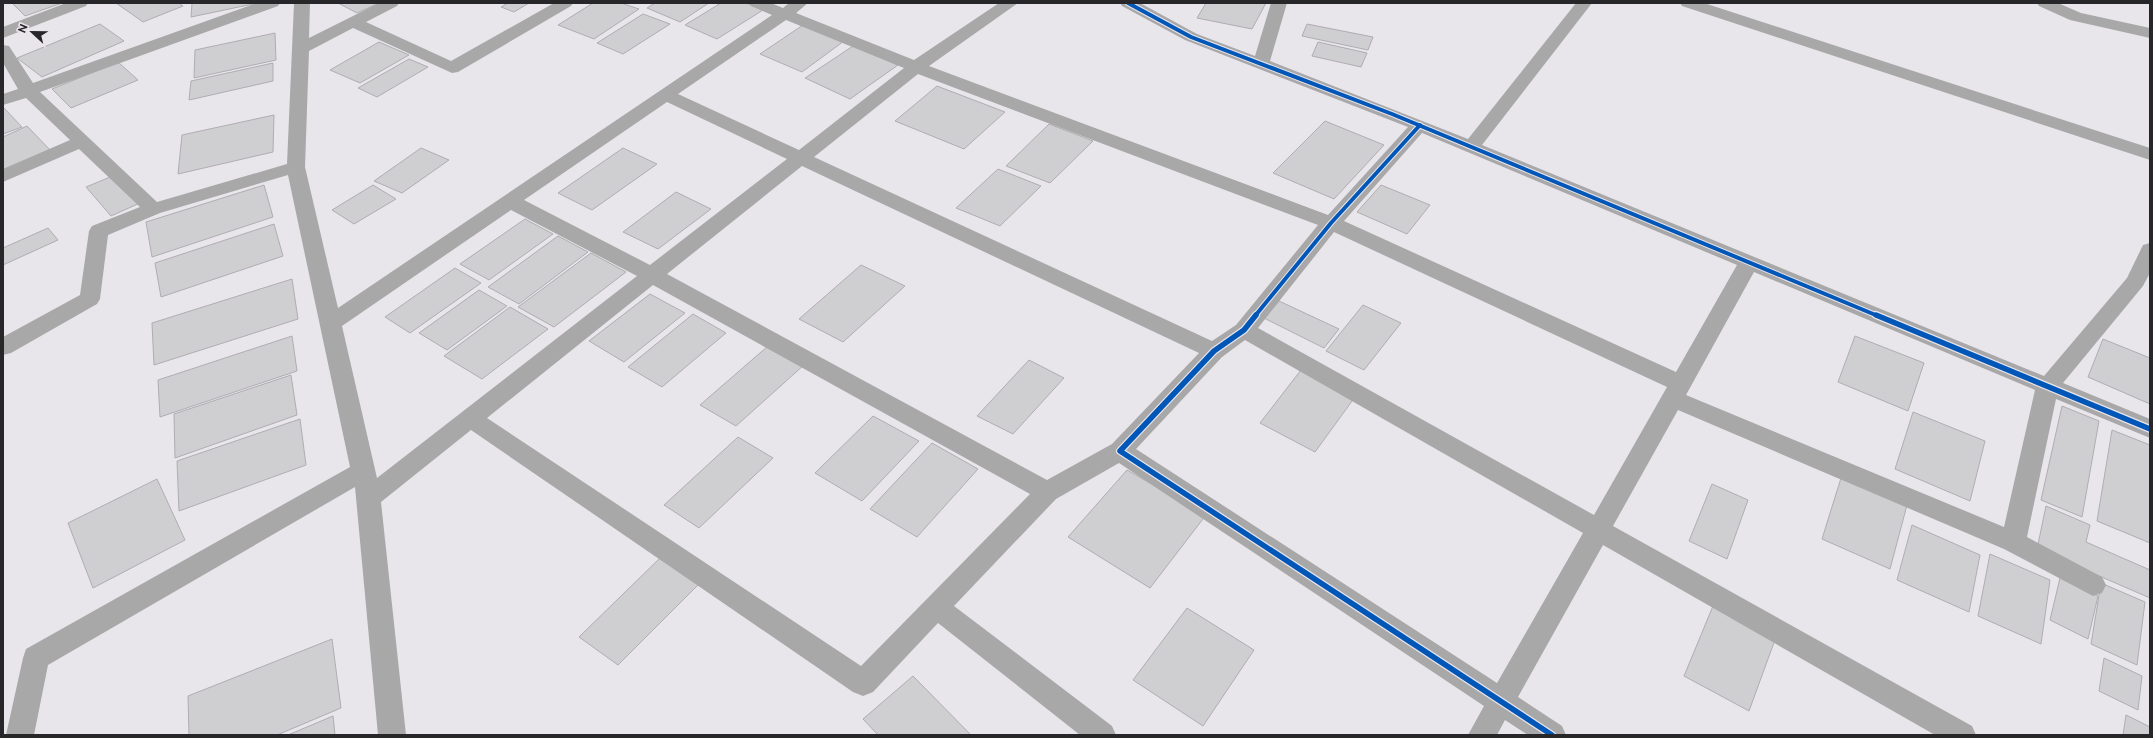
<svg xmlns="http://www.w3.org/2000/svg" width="2153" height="738" font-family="Raleway,sans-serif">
<rect width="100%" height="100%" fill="#e9e6eb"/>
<g fill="#cfced1" stroke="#afadb1">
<path d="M12,3H62L25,16Z"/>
<path d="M116,3H179L183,6L143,22Z"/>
<path d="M192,3H258L191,17Z"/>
<path d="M338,3H379L357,13Z"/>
<path d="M508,3H529L514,12L501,7Z"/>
<path d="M593,3H621L639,9L594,39L558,25Z"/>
<path d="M655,3H709L680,22L647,8Z"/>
<path d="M721,3H746L763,10L717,39L685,25Z"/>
<path d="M1206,3H1266L1252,29L1197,18Z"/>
<path d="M643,14L670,24L623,54L597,43Z"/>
<path d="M100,24L124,41L42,77L17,58Z"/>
<path d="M1307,24L1373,37L1368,50L1302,36Z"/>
<path d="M803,25L844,41L802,72L760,54Z"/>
<path d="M275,33L276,60L194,78L195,50Z"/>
<path d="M379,42L409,55L360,83L330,70Z"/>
<path d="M1318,42L1367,53L1361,67L1312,56Z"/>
<path d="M853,46L898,65L850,99L805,78Z"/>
<path d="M409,59L428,67L377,97L358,88Z"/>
<path d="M118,62L138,80L71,108L52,89Z"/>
<path d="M273,63V81L189,100L191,81Z"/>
<path d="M937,86L1005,112L964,149L895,121Z"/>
<path d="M3,107L22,127L3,134Z"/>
<path d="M274,115L273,152L178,174L182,135Z"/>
<path d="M1325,121L1384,145L1334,199L1273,173Z"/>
<path d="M1049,124L1093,141L1050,183L1006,166Z"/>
<path d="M27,126L51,151L3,171V137Z"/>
<path d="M421,148L449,160L402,193L374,181Z"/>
<path d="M623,148L657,164L592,210L558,193Z"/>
<path d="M998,169L1041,186L1000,226L956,208Z"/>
<path d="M115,175L140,203L111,216L86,187Z"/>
<path d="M264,185L273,217L152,257L146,222Z"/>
<path d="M373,185L396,199L354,224L332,210Z"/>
<path d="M1381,185L1430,205L1407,234L1357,212Z"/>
<path d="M676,192L711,209L658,249L623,232Z"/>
<path d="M525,219L553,234L489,280L460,264Z"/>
<path d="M274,224L283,256L161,297L155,263Z"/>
<path d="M48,228L58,240L3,265V248Z"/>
<path d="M558,236L588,252L519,304L488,287Z"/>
<path d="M591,253L626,272L554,327L518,307Z"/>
<path d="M861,265L905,286L843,342L799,319Z"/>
<path d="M455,268L481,283L410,333L385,317Z"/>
<path d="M292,279L298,319L154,365L152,323Z"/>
<path d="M479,290L507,306L447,350L419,333Z"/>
<path d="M650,294L685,313L624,362L589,341Z"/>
<path d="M1279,301L1339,329L1324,348L1264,318Z"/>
<path d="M1363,305L1401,323L1364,370L1326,351Z"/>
<path d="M510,307L548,329L482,379L444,356Z"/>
<path d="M693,314L726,333L662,387L628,367Z"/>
<path d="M292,336L297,371L160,417L158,380Z"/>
<path d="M1855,336L1924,363L1908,411L1838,382Z"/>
<path d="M2103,339L2150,358V404L2088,377Z"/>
<path d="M768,346L804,365L736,426L700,405Z"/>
<path d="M1029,360L1064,378L1013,434L977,416Z"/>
<path d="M1301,370L1355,397L1315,452L1260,423Z"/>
<path d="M291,375L297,415L175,458L174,414Z"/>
<path d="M2062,406L2099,421L2082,517L2041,500Z"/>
<path d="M1913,412L1985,441L1970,501L1895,469Z"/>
<path d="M873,416L919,441L862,501L815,473Z"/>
<path d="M300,419L306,465L179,511L177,461Z"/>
<path d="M2112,430L2150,445V543L2097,521Z"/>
<path d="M738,437L773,458L699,528L664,505Z"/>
<path d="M932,443L978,469L917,537L870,509Z"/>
<path d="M1127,470L1206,515L1150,588L1068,537Z"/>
<path d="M1841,478L1907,505L1890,569L1822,539Z"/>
<path d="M157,479L185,540L93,588L68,523Z"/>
<path d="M1712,484L1748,500L1727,559L1689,541Z"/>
<path d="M2046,506L2090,525L2086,542L2150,570V598L2037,549Z"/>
<path d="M1912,525L1980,555L1969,612L1897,580Z"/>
<path d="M1990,554L2050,580L2041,644L1978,616Z"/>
<path d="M660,558L699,584L618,665L579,637Z"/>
<path d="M2060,578L2098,596L2088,639L2050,620Z"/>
<path d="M2101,583L2145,602L2137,665L2091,644Z"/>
<path d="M1713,606L1776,637L1749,711L1684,676Z"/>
<path d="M1187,608L1254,650L1203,726L1133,680Z"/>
<path d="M332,639L341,708L277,735H189L188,696Z"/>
<path d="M2104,658L2142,676L2138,710L2099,691Z"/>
<path d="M913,676L971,735H878L863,719Z"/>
<path d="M2126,715L2150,727V735H2123Z"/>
<path d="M333,716L335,735H288Z"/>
</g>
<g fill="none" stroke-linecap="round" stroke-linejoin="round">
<g fill="#a9a8a9" fill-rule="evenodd">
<path d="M66,3H88L86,6L3,38V27Z"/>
<path d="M257,3H280L278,6L40,92L157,202L287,164L294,3H310L309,38L379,3H399L397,6L366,22L451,61L554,3H573L571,6L458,72L452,73L353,28L309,51L305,167L338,308L772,15L751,6L749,3H771L783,8L789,3H808L796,13L914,60L999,3H1018L929,66L1328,215L1408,127L1185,40L1122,6L1120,3H1140L1197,34L1255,56L1271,3H1287L1270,61L1468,139L1576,3H1592L1482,145L2044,376L2127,278L2143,245L2150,243V273L2143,286L2063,383L2150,419V438L2056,399L2027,537L2102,577L2106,585L2102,593L2093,596L2004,549L1678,410L1613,526L1972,726L1976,735H1935L1603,545L1518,697L1562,726L1566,735H1528L1505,720L1497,735H1468L1484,706L1119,463L1056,499L954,606L1112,726L1116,735H1080L938,623L873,692L863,696L853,692L471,430L381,502L406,735H378L355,487L48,665L34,735H6L23,658L26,649L350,467L288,175L160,213L108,235L100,299L97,304L11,353L3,355V337L80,295L89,231L92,226L140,207L79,149L3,182V169L70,140L26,98L3,105V94L18,89L3,63V45L9,46L33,83ZM786,20L904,68L799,150L678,94ZM918,74L1318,225L1236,325L1212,341L814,157ZM667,102L787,159L650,265L524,200ZM1422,133L1737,265L1676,372L1344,221ZM802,166L1199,353L1112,444L1047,480L667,274ZM511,210L637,276L377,478L342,326ZM1334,232L1667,387L1594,515L1258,328ZM1754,272L2035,390L2004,527L1686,395ZM653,285L1030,494L861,666L487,418ZM1245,340L1583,533L1497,683L1136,449L1222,357Z"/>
<path d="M1680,3H1704L2150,148V160L1682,6Z"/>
<path d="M2037,3H2058L2081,13L2150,28V38L2070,20L2039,6Z"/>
</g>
<g stroke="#eae5ec" stroke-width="6">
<g id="cycleway-far1">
<path d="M1128,3L1191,37L1392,114L1878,316"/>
<path d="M1255,316L1331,223L1420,125"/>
</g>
</g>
<g stroke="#eae5ec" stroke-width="8">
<g id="cycleway">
<path d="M1256,315L1244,330L1214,351L1120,451L1552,735"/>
<path d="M1876,315L2150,429"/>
</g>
</g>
<use href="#cycleway-far1" stroke="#0057b8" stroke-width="4"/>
<use href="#cycleway" stroke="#0057b8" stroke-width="5.5"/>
</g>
<rect width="2153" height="738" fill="none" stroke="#272628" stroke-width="8"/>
<g transform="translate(32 32) rotate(292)" stroke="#eae5ec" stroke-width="3" paint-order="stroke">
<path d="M0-3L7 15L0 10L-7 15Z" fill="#272628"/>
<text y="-6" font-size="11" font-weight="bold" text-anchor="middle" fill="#272628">N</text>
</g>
</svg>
